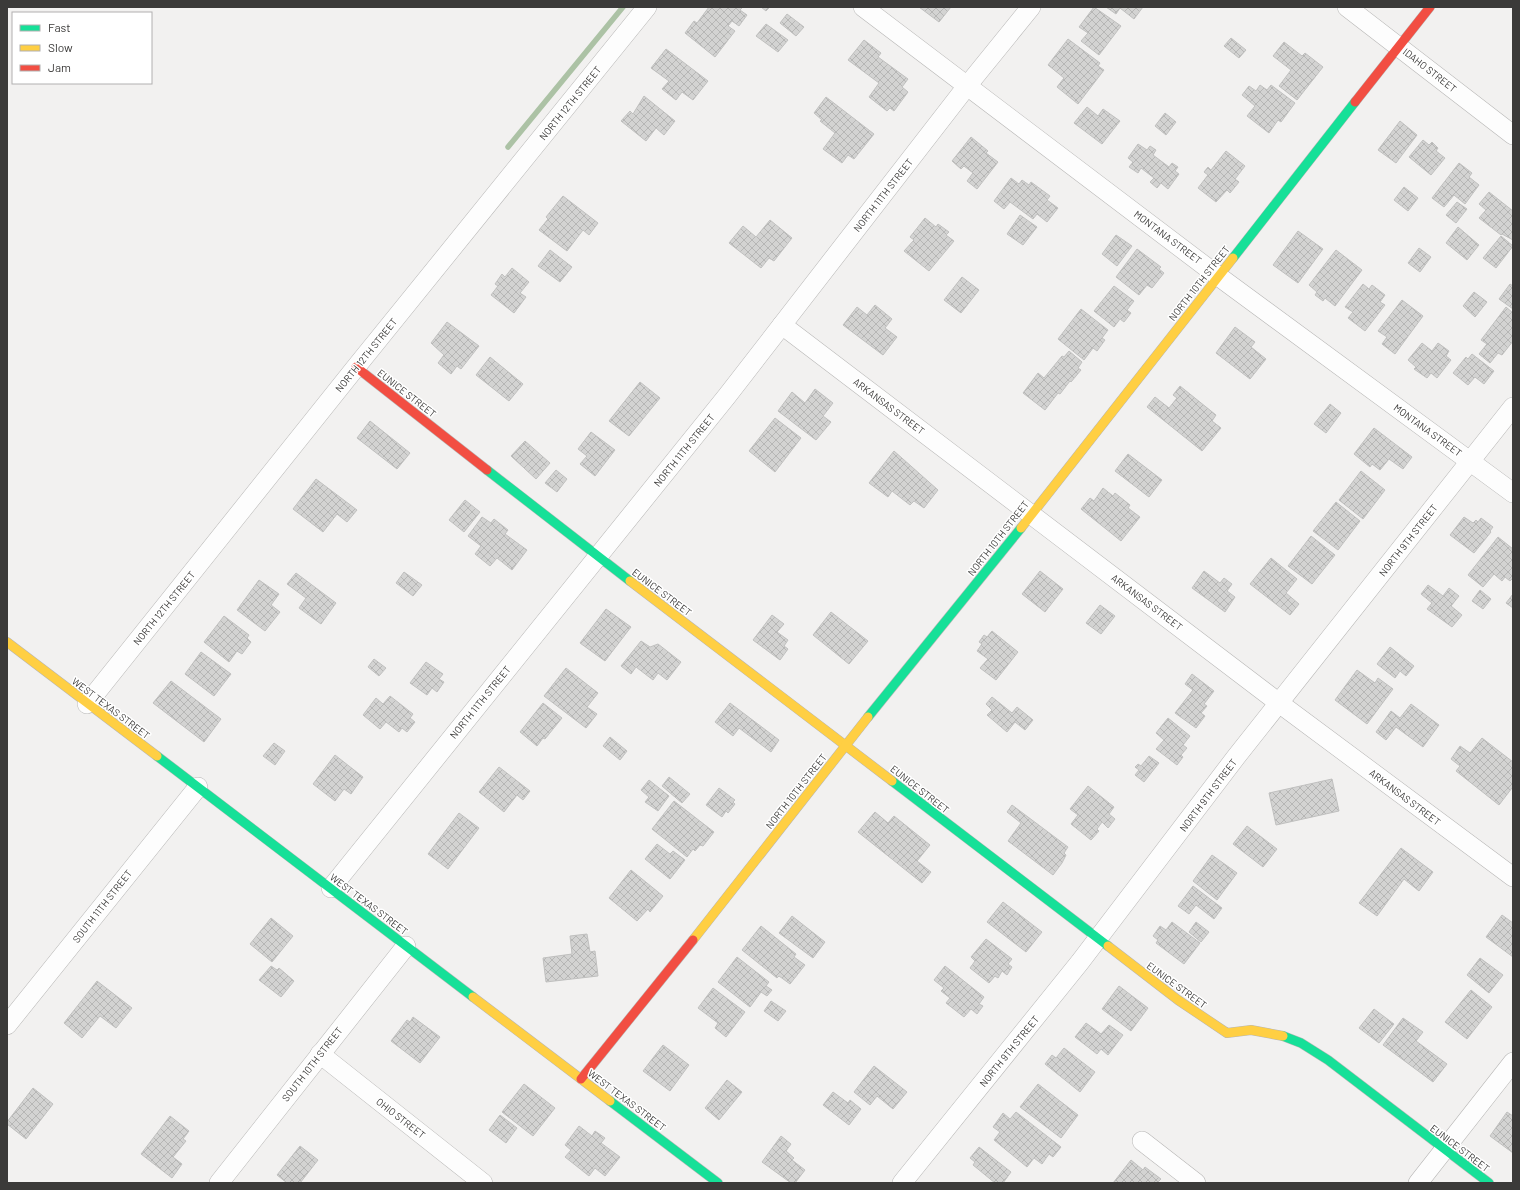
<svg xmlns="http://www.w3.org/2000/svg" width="1520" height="1190" font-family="Barlow,sans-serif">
<defs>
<pattern id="building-cross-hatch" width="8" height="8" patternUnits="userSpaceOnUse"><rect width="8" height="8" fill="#d3d3d2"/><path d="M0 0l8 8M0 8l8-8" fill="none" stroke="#b6b6b5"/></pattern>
</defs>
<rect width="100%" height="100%" fill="#f2f1f0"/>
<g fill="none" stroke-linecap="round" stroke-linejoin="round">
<path stroke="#acc2a5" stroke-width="5.5" d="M508,147L623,7"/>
</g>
<g fill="url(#building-cross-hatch)" stroke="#c0c0bf">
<path d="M709,7H743L740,10L747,15L739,26L732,21L728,26L735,31L715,57L685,33L694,21L697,23Z"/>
<path d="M761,7H770L766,11Z"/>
<path d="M919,7H951L939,22Z"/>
<path d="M1094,7L1121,26L1099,55L1081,41L1088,33L1079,27Z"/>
<path d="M1106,7H1143L1134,19L1120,8L1116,14Z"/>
<path d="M787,14L804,27L796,36L780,23Z"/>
<path d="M766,24L788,40L778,52L756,36Z"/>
<path d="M1231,38L1246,50L1239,58L1224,46Z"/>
<path d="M1068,39L1100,63L1098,66L1104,70L1078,104L1057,87L1064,78L1048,65Z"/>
<path d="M864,40L881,53L878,57L908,79L902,87L908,92L894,111L890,108L887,111L869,97L879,83L848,60Z"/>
<path d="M1284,42L1302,56L1305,53L1323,67L1297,100L1279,86L1291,70L1273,56Z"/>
<path d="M666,49L708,81L693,100L682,92L676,100L662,89L669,81L651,68Z"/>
<path d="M1260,85L1267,90L1271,85L1295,103L1281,122L1278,120L1269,133L1247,116L1255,106L1242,95L1249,86L1256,91Z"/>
<path d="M644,96L675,121L664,135L656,128L646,141L621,121L630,111L633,114Z"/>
<path d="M826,97L874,134L854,159L848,155L842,163L823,149L835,133L820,121L822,120L814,113Z"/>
<path d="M1087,107L1098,116L1103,109L1120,121L1102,144L1074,123Z"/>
<path d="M1165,113L1176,122L1166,135L1155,126Z"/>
<path d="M1400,121L1417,135L1396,163L1378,150Z"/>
<path d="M971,137L988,151L986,153L998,162L977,189L967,181L973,173L964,166L961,169L952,161Z"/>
<path d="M1423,140L1429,145L1432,142L1438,148L1436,151L1445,158L1431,175L1409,157Z"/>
<path d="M1138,144L1147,150L1150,146L1156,150L1153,155L1169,167L1172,163L1178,167L1175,171L1179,174L1168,189L1161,183L1157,188L1150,182L1154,178L1141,168L1138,173L1129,167L1133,162L1128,158Z"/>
<path d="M1226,151L1245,166L1235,179L1239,182L1230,193L1227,190L1216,202L1198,188L1208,175L1204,172L1208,167L1211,170Z"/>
<path d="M1459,163L1472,173L1469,177L1479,185L1465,204L1454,195L1444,207L1432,198Z"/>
<path d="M1011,178L1019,184L1022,180L1029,185L1031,182L1050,196L1047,200L1058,208L1047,222L1037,214L1033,219L1010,202L1004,209L994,201Z"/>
<path d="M1404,187L1418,198L1408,211L1394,200Z"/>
<path d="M1489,192L1513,211V240L1502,234L1501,235L1479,218L1486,210L1479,204Z"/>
<path d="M563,196L598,223L589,235L583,230L567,251L539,230L548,219L546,217Z"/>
<path d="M1457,202L1467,209L1456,223L1446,215Z"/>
<path d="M1020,215L1037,227L1023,245L1007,234Z"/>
<path d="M925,218L936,227L938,224L949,232L946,235L954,241L929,271L904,251L914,240L910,237Z"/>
<path d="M770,220L792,238L774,261L769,258L761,268L729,243L743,226L756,237Z"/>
<path d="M1458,227L1479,245L1467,260L1446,243Z"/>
<path d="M1298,231L1323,249L1298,283L1273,265Z"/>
<path d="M1116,235L1132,246L1117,266L1102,254Z"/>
<path d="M1501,236L1513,246L1496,268L1483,258Z"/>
<path d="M1419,248L1431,257L1420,272L1408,263Z"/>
<path d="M1137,249L1161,267L1159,269L1164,273L1152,288L1147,285L1139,295L1116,277Z"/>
<path d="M550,250L572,267L560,282L538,266Z"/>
<path d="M1336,250L1362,270L1335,306L1325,298L1323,301L1315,295L1317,292L1309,285Z"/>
<path d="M512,268L529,282L520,293L526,297L514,313L491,295L498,286L495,284L502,274L505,277Z"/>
<path d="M962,277L979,290L961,313L944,300Z"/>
<path d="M1363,284L1369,289L1372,285L1385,295L1380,302L1385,305L1365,331L1348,318L1353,312L1345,307Z"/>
<path d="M1510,284L1513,286V309L1499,299Z"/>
<path d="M1114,286L1134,301L1127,310L1131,313L1124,322L1120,319L1114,327L1094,311Z"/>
<path d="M1474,292L1487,302L1475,317L1463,306Z"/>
<path d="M1402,300L1423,316L1395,354L1382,344L1387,337L1378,331Z"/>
<path d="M875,305L892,319L885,328L897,337L883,355L843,325L857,307L867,315Z"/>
<path d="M1506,307L1513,313V341L1502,355L1498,353L1490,363L1479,354L1487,344L1481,340Z"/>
<path d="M1081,309L1108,330L1102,338L1105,340L1097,351L1093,348L1084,360L1058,339Z"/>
<path d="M447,322L479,346L461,369L457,366L451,374L438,363L444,355L431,343Z"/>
<path d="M1235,327L1255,342L1251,347L1266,359L1250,379L1216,353Z"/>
<path d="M1422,343L1432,351L1438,343L1449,351L1446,356L1451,360L1437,378L1431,373L1427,378L1414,369L1416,367L1408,360Z"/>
<path d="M1069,351L1082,362L1078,368L1081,370L1071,382L1070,381L1060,394L1058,393L1045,410L1023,393L1038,373L1044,378L1062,356L1064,357Z"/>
<path d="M1472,354L1494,371L1484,384L1475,377L1468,385L1453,373L1466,357L1468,359Z"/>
<path d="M490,357L523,384L509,401L476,375Z"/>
<path d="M640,382L660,398L629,436L609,421Z"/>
<path d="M1180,386L1216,415L1212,421L1221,428L1202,451L1147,407L1155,397L1169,408L1177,398L1173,395Z"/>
<path d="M815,389L833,403L823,416L831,422L816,440L778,411L792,392L805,403Z"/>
<path d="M1330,404L1341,413L1326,433L1314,424Z"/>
<path d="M775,418L801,438L775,472L749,451Z"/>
<path d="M370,421L410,453L397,469L357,438Z"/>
<path d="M1374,428L1412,457L1403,469L1389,459L1380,470L1372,464L1370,467L1354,454Z"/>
<path d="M591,432L615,450L595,476L580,464L587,456L578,449Z"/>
<path d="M525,441L550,463L536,479L511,456Z"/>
<path d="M894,451L938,490L924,508L914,501L910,505L892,491L888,497L869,483Z"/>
<path d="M1128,454L1162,480L1149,497L1115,471Z"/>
<path d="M556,470L567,479L557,492L545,483Z"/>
<path d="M1361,471L1385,490L1363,519L1339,500Z"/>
<path d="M316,479L357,510L347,522L337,514L323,532L293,509Z"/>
<path d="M1103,488L1113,496L1115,493L1130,505L1128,508L1140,517L1121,541L1081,509L1090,498L1094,501Z"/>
<path d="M465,500L480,512L464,532L449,520Z"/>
<path d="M1336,502L1360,521L1338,550L1313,531Z"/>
<path d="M482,517L491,523L494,519L508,530L505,534L527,550L512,570L497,558L490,566L475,554L481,546L468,536Z"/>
<path d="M1464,517L1473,523L1476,520L1478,522L1481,518L1493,527L1490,531L1491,532L1474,553L1450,535Z"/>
<path d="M1311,536L1335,555L1312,584L1288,566Z"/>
<path d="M1498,537L1513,549V578L1510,581L1505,577L1502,581L1494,574L1483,587L1468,575Z"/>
<path d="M1271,558L1297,579L1286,593L1299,604L1290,615L1250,584Z"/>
<path d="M1040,571L1063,589L1045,612L1022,594Z"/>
<path d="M1204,571L1220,583L1224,578L1232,584L1227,591L1235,597L1225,612L1192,588Z"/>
<path d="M404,572L422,585L413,596L396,583Z"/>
<path d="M296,573L336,603L321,624L299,608L306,598L287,584Z"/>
<path d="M259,580L279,594L271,605L280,612L265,631L237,610Z"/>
<path d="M1428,585L1443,596L1449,588L1459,596L1451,606L1462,615L1452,627L1427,609L1432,603L1421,594Z"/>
<path d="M1480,590L1491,599L1483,609L1472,601Z"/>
<path d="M1513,594V608L1506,603Z"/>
<path d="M1100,605L1115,616L1101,634L1086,623Z"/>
<path d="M606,609L631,627L605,661L580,643Z"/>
<path d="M831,612L868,641L849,664L813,635Z"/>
<path d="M772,615L784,624L777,632L788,640L784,646L788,649L780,660L753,640Z"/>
<path d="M224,616L249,635L247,638L251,642L242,654L237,651L229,662L204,642Z"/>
<path d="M992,631L1018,652L996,680L980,668L988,659L977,651L982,644L979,642L984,635L987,637Z"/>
<path d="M641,641L650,647L658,644L681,662L667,680L658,673L653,680L636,667L631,674L621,666Z"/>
<path d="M1390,647L1414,666L1406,676L1400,671L1395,678L1377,664Z"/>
<path d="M201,652L231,674L214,696L185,674Z"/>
<path d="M374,659L386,668L379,676L368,667Z"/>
<path d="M426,662L443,674L439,679L444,682L437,692L432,688L427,695L410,683Z"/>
<path d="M566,668L598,693L587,707L597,714L586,728L544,696Z"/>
<path d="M1357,670L1375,683L1378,678L1393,689L1367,724L1335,700Z"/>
<path d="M1192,674L1214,691L1204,704L1207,706L1201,713L1205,716L1196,728L1175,713L1193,690L1185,684Z"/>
<path d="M171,681L221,719L204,742L153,703Z"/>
<path d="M390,696L413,714L410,718L415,722L407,732L402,728L399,732L386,722L380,729L363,715L376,698L383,704Z"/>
<path d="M992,697L1012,713L1017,707L1033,720L1025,730L1015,722L1007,732L987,715L992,710L986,704Z"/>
<path d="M543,703L562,718L545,739L543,738L537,746L520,732Z"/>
<path d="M730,703L779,740L771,752L739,728L733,736L715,722Z"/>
<path d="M1411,704L1439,725L1423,747L1396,727L1386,740L1376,732L1391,711L1400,718Z"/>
<path d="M1168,718L1190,736L1183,745L1187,748L1181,755L1183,757L1177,765L1156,749L1164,740L1156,733Z"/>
<path d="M610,737L627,751L620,760L603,746Z"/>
<path d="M1482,738L1513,762V789L1512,788L1499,805L1456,771L1460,766L1451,759L1460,746L1470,753Z"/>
<path d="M274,743L285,751L275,765L263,756Z"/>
<path d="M335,755L363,777L351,794L344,789L335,801L313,784Z"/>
<path d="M1149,756L1159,763L1144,782L1135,775L1139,770L1135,767L1138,764L1141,766Z"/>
<path d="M499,767L530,791L523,800L517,795L504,812L479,792Z"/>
<path d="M669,777L690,794L682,803L662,786Z"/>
<path d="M1332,779L1339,811L1276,825L1269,793Z"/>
<path d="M649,780L669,796L658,811L645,802L649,797L641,790Z"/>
<path d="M1088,786L1114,807L1109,814L1115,819L1108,828L1102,822L1097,829L1099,831L1091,840L1071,824L1078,815L1070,809Z"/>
<path d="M719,788L735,800L733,802L735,804L728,813L726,811L722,817L706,805Z"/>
<path d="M674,801L714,832L703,846L700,845L695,851L693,849L687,857L652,829Z"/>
<path d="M1012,805L1068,847L1064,853L1066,855L1062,863L1053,875L1008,841L1021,823L1007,812Z"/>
<path d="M875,812L888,823L894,816L930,845L917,861L931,872L922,883L858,832Z"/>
<path d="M459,813L479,828L448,869L428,854Z"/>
<path d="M1247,826L1277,849L1263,867L1233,844Z"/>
<path d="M657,844L670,854L673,851L685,860L670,879L645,859Z"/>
<path d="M1401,848L1433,872L1419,891L1404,879L1377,916L1359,903Z"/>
<path d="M1212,855L1237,873L1217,900L1193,881Z"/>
<path d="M631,870L663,896L650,912L648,909L637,921L609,898Z"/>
<path d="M1193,886L1222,908L1214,919L1196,905L1189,914L1178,906Z"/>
<path d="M1003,902L1042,932L1026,952L987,922Z"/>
<path d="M1502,915L1513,923V957L1486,937Z"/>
<path d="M792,916L825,942L813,958L779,933Z"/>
<path d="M271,918L293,936L272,962L250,944Z"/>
<path d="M1172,922L1200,943L1184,964L1156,943L1158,940L1153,936L1160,926L1166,930Z"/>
<path d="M1196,922L1209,932L1201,942L1189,932Z"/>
<path d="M761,926L796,954L794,957L805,965L790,984L779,976L777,978L742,950Z"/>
<path d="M587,934L590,952L595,951L598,976L546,982L543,958L572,954L570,936Z"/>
<path d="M986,939L1012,959L1008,964L1012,967L1007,975L1002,971L998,978L995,976L989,983L970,968L975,961L971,957Z"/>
<path d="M737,957L769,982L766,986L772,990L767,996L761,992L750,1007L718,982Z"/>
<path d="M1480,958L1503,975L1489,993L1467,975Z"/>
<path d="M271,966L277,970L279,968L294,981L281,997L259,980Z"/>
<path d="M945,966L984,997L979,1004L983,1006L977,1014L971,1009L964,1017L946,1003L950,998L941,991L944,988L934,980Z"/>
<path d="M97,981L132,1008L116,1028L100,1016L82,1038L64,1023Z"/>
<path d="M1119,986L1148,1008L1131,1031L1102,1009Z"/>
<path d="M713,988L745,1012L726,1037L715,1028L718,1023L698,1008Z"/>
<path d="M1471,990L1492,1007L1467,1039L1445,1022Z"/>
<path d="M771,1001L786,1011L778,1021L764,1011Z"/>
<path d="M1374,1009L1394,1024L1379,1043L1359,1028Z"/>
<path d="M413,1017L440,1037L420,1063L391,1041L407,1020L410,1022Z"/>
<path d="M1403,1018L1423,1032L1416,1041L1447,1064L1433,1082L1383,1045Z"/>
<path d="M1086,1023L1101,1034L1109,1025L1123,1035L1108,1055L1101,1049L1097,1054L1075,1037Z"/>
<path d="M663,1045L689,1065L670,1091L643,1071Z"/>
<path d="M1064,1048L1095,1072L1080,1092L1045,1064L1052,1055L1056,1058Z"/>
<path d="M874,1066L907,1092L893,1109L877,1096L870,1105L854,1092Z"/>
<path d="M727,1080L742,1092L719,1120L705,1108Z"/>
<path d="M524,1084L555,1108L533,1136L502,1112Z"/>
<path d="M1038,1084L1078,1115L1061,1138L1020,1107Z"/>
<path d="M33,1088L53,1104L26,1139L7,1124V1122Z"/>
<path d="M833,1092L848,1103L850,1100L861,1109L849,1125L823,1105Z"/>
<path d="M1016,1112L1061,1147L1053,1157L1049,1154L1042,1164L1034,1158L1027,1167L994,1140L1000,1132L993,1127L1003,1113L1010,1119Z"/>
<path d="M1507,1112L1513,1116V1153L1490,1136Z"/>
<path d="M500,1115L517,1128L506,1143L489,1130Z"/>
<path d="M170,1116L189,1131L183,1139L186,1141L173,1157L182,1164L172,1178L141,1154Z"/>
<path d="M579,1126L592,1136L595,1131L605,1138L601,1143L620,1157L605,1176L595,1168L589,1176L565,1157L571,1150L565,1145Z"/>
<path d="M781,1136L791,1144L786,1151L794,1158L792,1160L805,1170L795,1183H791L762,1162Z"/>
<path d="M300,1146L318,1160L300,1183H287L277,1175Z"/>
<path d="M979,1147L1011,1172L1003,1183H995L973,1165L975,1162L970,1158Z"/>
<path d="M1131,1160L1143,1170L1145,1167L1161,1179L1157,1183H1113Z"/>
</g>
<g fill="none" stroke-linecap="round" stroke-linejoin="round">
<g stroke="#b7b6b5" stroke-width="20">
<g id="street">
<path d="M863,7L1218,276L1513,493"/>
<path d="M1347,7L1513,135"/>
<path d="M782,325L1279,703L1513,877"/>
<path d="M87,704L356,367L647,7"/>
<path d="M331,888L727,396L967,86L1031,7"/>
<path d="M7,1025L198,787"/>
<path d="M320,1054L483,1183"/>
<path d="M1142,1141L1196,1183"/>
<path d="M219,1183L406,946"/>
<path d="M902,1183L1080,962L1236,757L1513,407"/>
<path d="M1418,1183L1513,1062"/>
</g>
</g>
<g stroke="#b7b6b5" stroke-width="10">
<g id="fast">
<path d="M1233,258L1355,102"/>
<path d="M487,470L630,581"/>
<path d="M868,717L1021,528"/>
<path d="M157,756L473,997"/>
<path d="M892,781L1108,946"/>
<path d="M1283,1036L1301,1043L1328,1060L1489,1183"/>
<path d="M610,1101L718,1183"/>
</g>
</g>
<g stroke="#b7b6b5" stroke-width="10">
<g id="slow">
<path d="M1021,528L1233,258"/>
<path d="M630,581L892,781"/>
<path d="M7,642L157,756"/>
<path d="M693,940L868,717"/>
<path d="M1108,946L1178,1000L1227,1033L1251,1030L1283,1036"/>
<path d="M473,997L610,1101"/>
</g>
</g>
<g stroke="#b7b6b5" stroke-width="10">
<g id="jam">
<path d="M1355,102L1430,7"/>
<path d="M356,367L487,470"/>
<path d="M581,1079L693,940"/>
</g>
</g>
<use href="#street" stroke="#fdfdfd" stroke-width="19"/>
<use href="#fast" stroke="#16e098" stroke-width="9"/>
<use href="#slow" stroke="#ffcf43" stroke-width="9"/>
<use href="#jam" stroke="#f24e42" stroke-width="9"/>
</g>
<g text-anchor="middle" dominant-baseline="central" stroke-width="3" stroke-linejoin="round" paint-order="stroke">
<g font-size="10" fill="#3b3a39" stroke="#fff">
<text transform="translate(1430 70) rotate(38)">IDAHO STREET</text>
<text transform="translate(570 103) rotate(-51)">NORTH 12TH STREET</text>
<text transform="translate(883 195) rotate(-52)">NORTH 11TH STREET</text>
<text transform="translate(1168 237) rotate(37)">MONTANA STREET</text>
<text transform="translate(1199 283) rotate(-52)">NORTH 10TH STREET</text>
<text transform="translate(366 355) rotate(-51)">NORTH 12TH STREET</text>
<text transform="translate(407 393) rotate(38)">EUNICE STREET</text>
<text transform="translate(889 406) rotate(37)">ARKANSAS STREET</text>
<text transform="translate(1428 430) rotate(36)">MONTANA STREET</text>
<text transform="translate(684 450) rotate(-51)">NORTH 11TH STREET</text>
<text transform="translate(998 538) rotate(-52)">NORTH 10TH STREET</text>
<text transform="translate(1408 540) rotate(-52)">NORTH 9TH STREET</text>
<text transform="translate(662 592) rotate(37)">EUNICE STREET</text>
<text transform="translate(1147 602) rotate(37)">ARKANSAS STREET</text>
<text transform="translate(164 608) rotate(-51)">NORTH 12TH STREET</text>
<text transform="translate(480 702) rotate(-51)">NORTH 11TH STREET</text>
<text transform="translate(111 708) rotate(37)">WEST TEXAS STREET</text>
<text transform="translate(920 789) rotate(38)">EUNICE STREET</text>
<text transform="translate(796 791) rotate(-52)">NORTH 10TH STREET</text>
<text transform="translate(1208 795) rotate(-53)">NORTH 9TH STREET</text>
<text transform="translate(1405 797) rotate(37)">ARKANSAS STREET</text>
<text transform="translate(369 904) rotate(37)">WEST TEXAS STREET</text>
<text transform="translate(102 906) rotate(-52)">SOUTH 11TH STREET</text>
<text transform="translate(1177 985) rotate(36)">EUNICE STREET</text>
<text transform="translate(1009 1051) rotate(-51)">NORTH 9TH STREET</text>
<text transform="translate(312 1064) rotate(-52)">SOUTH 10TH STREET</text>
<text transform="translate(627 1100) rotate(37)">WEST TEXAS STREET</text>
<text transform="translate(401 1118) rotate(38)">OHIO STREET</text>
<text transform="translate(1460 1148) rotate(37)">EUNICE STREET</text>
</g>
</g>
<rect width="1520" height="1190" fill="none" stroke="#3b3a39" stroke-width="16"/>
<rect x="12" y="12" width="140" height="72" fill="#ffffff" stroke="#b1b0b0"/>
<rect x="20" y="25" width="20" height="6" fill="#16e098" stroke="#b1b0b0"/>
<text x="48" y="32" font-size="12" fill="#3b3a39">Fast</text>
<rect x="20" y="45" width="20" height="6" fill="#ffcf43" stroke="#b1b0b0"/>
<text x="48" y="52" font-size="12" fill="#3b3a39">Slow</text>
<rect x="20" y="65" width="20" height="6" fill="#f24e42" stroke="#b1b0b0"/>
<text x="48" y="72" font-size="12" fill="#3b3a39">Jam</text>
</svg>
